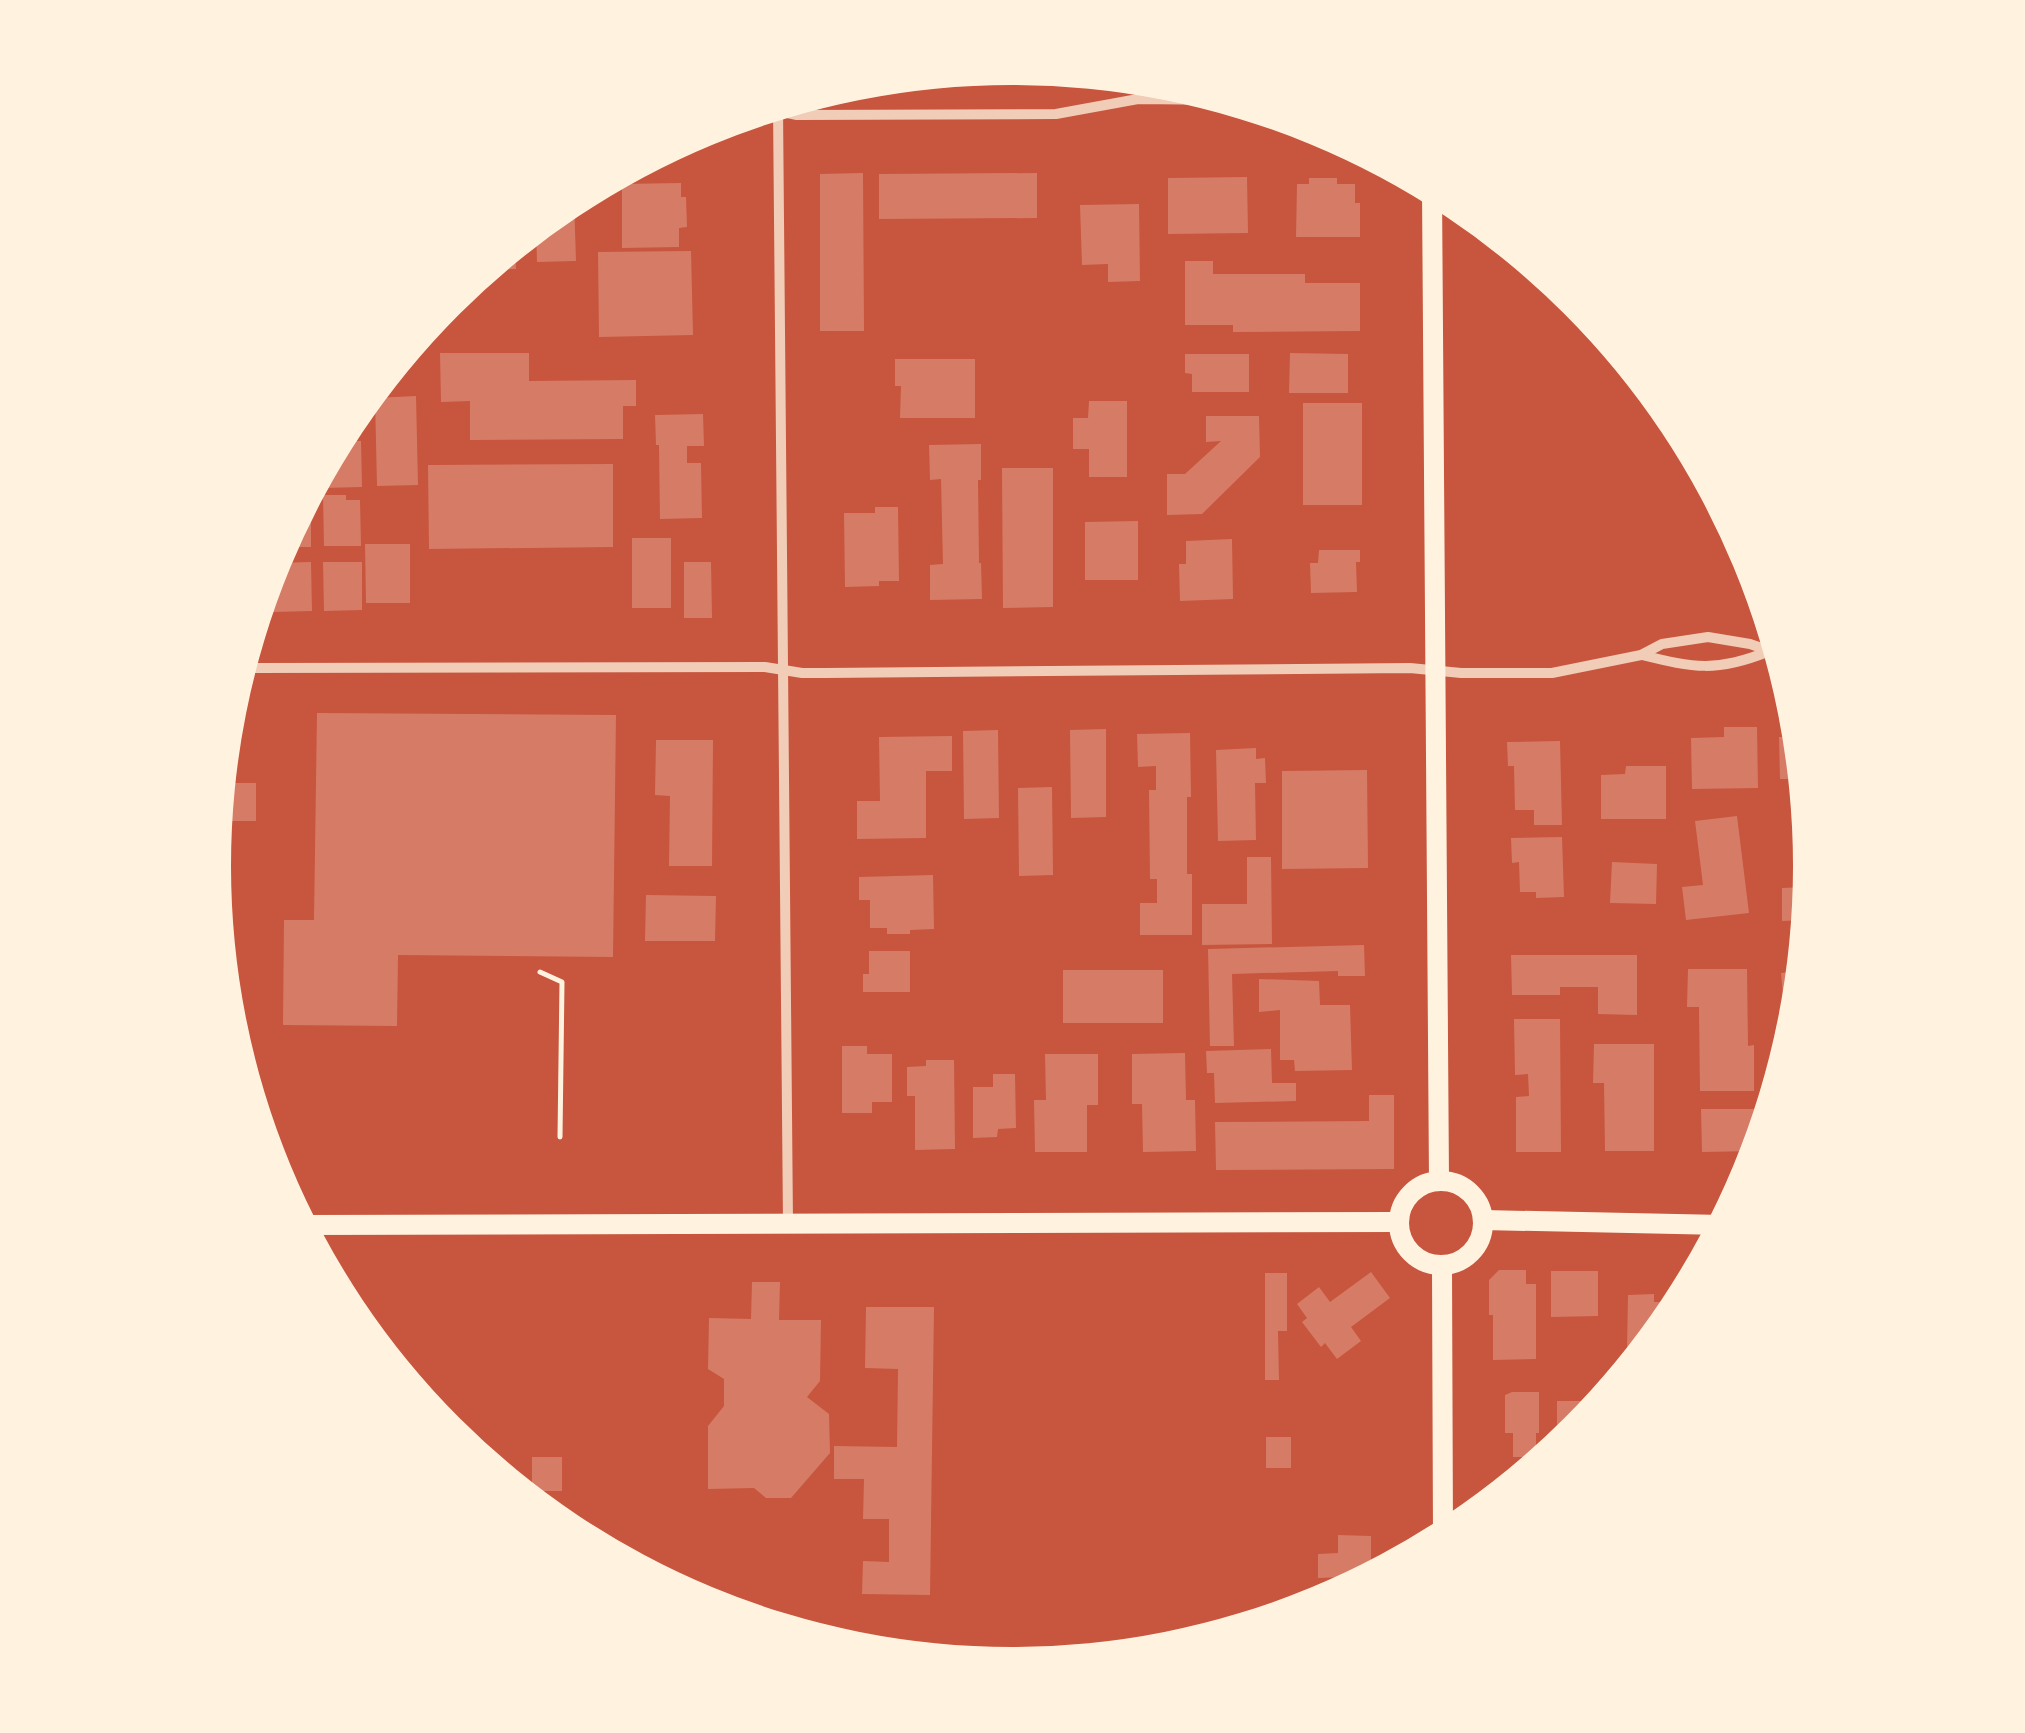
<svg xmlns="http://www.w3.org/2000/svg" width="2025" height="1733" font-family="'PT Sans',sans-serif">
<rect width="100%" height="100%" fill="#c8553d"/>
<g fill="#d67c66">
<path d="M863,173L864,331H820V174Z"/>
<path d="M1037,173V218L879,219V174Z"/>
<path d="M1247,177L1248,233L1168,234V178Z"/>
<path d="M1309,178H1337V184H1355V203H1360V237H1296L1297,184H1309Z"/>
<path d="M681,183V197H686L687,227L679,228V247L622,248V184Z"/>
<path d="M574,199L576,261L537,262L536,229Z"/>
<path d="M1139,204L1140,281L1108,282V264L1082,265L1080,205Z"/>
<path d="M515,246L516,269L486,270L508,252Z"/>
<path d="M691,251L693,335L599,337L598,252Z"/>
<path d="M1185,261H1213V274H1305V283H1360V331L1233,332V325H1185Z"/>
<path d="M440,353H529V381L636,380V406H623V439L470,440V401L441,402Z"/>
<path d="M1290,353L1348,354V393H1289Z"/>
<path d="M1185,354H1249V392H1192V374L1185,373Z"/>
<path d="M895,359H975V418H900L901,386H895Z"/>
<path d="M416,396L418,485L377,486L375,398Z"/>
<path d="M1089,401H1127V477H1089V449H1073V418H1088Z"/>
<rect x="1303" y="403" width="59" height="102"/>
<path d="M703,414L704,446H687V463H701L702,518L660,519L659,445H656L655,415Z"/>
<path d="M1206,416H1259L1260,457L1202,514L1167,515V474H1185L1221,441L1206,442Z"/>
<path d="M342,433H346V441H361L362,487L323,488L322,471Z"/>
<path d="M981,444V480H978L979,563H981L982,599L930,600V565L943,564L941,479L930,480L929,445Z"/>
<path d="M613,464V547L429,549L428,465Z"/>
<path d="M1002,468H1053V607L1003,608Z"/>
<path d="M311,492V547H282Z"/>
<path d="M323,495H346V500H360L361,546H324Z"/>
<path d="M875,507H898L899,581H879V586L845,587L844,513H875Z"/>
<path d="M1138,521V580H1085V522Z"/>
<rect x="632" y="538" width="39" height="70"/>
<path d="M1232,539L1233,599L1180,601L1179,564H1186V541Z"/>
<path d="M365,544H410V603H366Z"/>
<path d="M1319,550H1360V562H1356L1357,592L1311,593L1310,563H1318Z"/>
<path d="M311,562L312,611L273,612L274,563Z"/>
<path d="M323,562H362V610L324,611Z"/>
<path d="M684,562H711L712,618H684Z"/>
<path d="M267,584L268,620H256Z"/>
<path d="M317,713L616,715L613,957L398,955L397,1026L283,1025L284,920H314Z"/>
<path d="M1724,727H1757L1758,788L1692,789L1691,738L1724,737Z"/>
<path d="M1106,729V817L1071,818L1070,730Z"/>
<path d="M998,730L999,818L964,819L963,731Z"/>
<path d="M1190,733L1191,797H1187V874H1192V935H1140V903H1157V879H1150L1149,790H1156V766L1138,767L1137,734Z"/>
<path d="M952,736V771H926V838L857,839V801H880L879,737Z"/>
<path d="M1779,737H1799L1803,779H1780Z"/>
<path d="M656,740H713L712,866H669L670,796L655,795Z"/>
<path d="M1560,741L1562,825H1534V810H1515L1514,766H1508L1507,742Z"/>
<path d="M1256,748V759L1265,758L1266,783H1255L1256,840L1218,841L1216,750Z"/>
<path d="M1626,766H1666V819H1601V775L1625,774Z"/>
<path d="M1367,770L1368,868L1282,869V771Z"/>
<path d="M222,783H256V821H218Z"/>
<path d="M1052,787L1053,875L1019,876L1018,788Z"/>
<path d="M1798,795H1804L1807,820H1792L1791,804H1798Z"/>
<path d="M1737,816L1749,913L1686,920L1682,887L1703,885L1695,821Z"/>
<path d="M1562,837L1564,897L1536,898V892H1520L1519,862L1512,863L1511,838Z"/>
<path d="M1247,857H1271L1272,944L1202,945V904H1247Z"/>
<path d="M1612,862L1657,864L1656,904L1610,903Z"/>
<path d="M933,875L934,929L910,930V934H887V928H870V900H859V877Z"/>
<path d="M1805,887V898H1808L1806,920L1782,921V888Z"/>
<path d="M646,895L716,896L715,941H645Z"/>
<path d="M1364,945L1365,976H1338V971L1232,974L1234,1046H1210L1208,949Z"/>
<path d="M869,951H910V992H863V974H869Z"/>
<path d="M1511,955H1637V1015L1598,1014V987H1560V995H1512Z"/>
<path d="M1688,969H1747L1748,1046L1754,1045V1091H1700L1699,1007H1687Z"/>
<rect x="1063" y="970" width="100" height="53"/>
<path d="M1801,971L1796,1023L1788,1050L1781,973Z"/>
<path d="M1259,979L1319,981L1320,1005H1350L1352,1070L1295,1071L1294,1060H1280V1010L1259,1012Z"/>
<path d="M1514,1019H1560L1561,1152H1516V1097L1529,1096L1528,1074L1515,1075Z"/>
<path d="M1594,1044H1654V1151H1605L1604,1083H1593Z"/>
<path d="M842,1046H867V1054H892V1102H872V1113H842Z"/>
<path d="M1271,1049L1272,1083H1296V1101L1215,1103L1214,1073H1207L1206,1051Z"/>
<path d="M1185,1053L1186,1100H1195L1196,1151L1143,1152L1142,1104H1132V1054Z"/>
<path d="M1045,1054H1098V1105H1087V1152H1035L1034,1100H1046Z"/>
<path d="M926,1060H954L955,1149L915,1150V1096H907V1067L926,1066Z"/>
<path d="M993,1074H1015L1016,1128L998,1129L997,1137L973,1138V1087H993Z"/>
<path d="M1369,1095H1394V1169L1216,1170L1215,1122L1369,1121Z"/>
<path d="M1701,1109H1755V1151L1702,1152Z"/>
<path d="M1499,1270H1526V1284H1536V1359L1493,1360V1315H1489V1280Z"/>
<path d="M1551,1271H1598V1316L1551,1317Z"/>
<path d="M1371,1272L1390,1298L1351,1327L1361,1341L1337,1359L1325,1343L1321,1347L1302,1322L1307,1318L1297,1304L1319,1287L1330,1302Z"/>
<path d="M1265,1273H1287V1331H1278L1279,1380H1265Z"/>
<path d="M332,1281H351V1314L348,1310Z"/>
<path d="M752,1282H780L779,1320H821L820,1381L807,1397L829,1414L830,1453L791,1498H766L754,1488L708,1489V1426L724,1406V1379L708,1369L709,1318L751,1319Z"/>
<path d="M1654,1294V1302H1670V1318L1645,1350H1627L1628,1295Z"/>
<path d="M866,1307H934L930,1595L862,1594L863,1561L889,1562V1519H863L864,1479H834V1446L897,1447L898,1369L865,1368Z"/>
<path d="M1512,1392H1539V1433H1536V1457H1513V1433H1505V1395Z"/>
<path d="M1557,1401H1596V1409L1577,1432L1557,1448Z"/>
<rect x="1266" y="1437" width="25" height="31"/>
<rect x="532" y="1457" width="30" height="34"/>
<path d="M1338,1535L1371,1536V1576L1318,1578V1554L1338,1553Z"/>
<path d="M1205,1630H1231V1631L1205,1639Z"/>
</g>
<g fill="none" stroke-linecap="round" stroke-linejoin="round">
<path stroke="#fff3e0" stroke-width="5" d="M540,972L562,982L560,1137"/>
<g stroke="#f1ccb7" stroke-width="10">
<path d="M778,107L788,1224"/>
<path d="M769,109L797,115L1056,114L1138,99L1224,100"/>
<path d="M1642,655C1694,668 1717,672 1767,652"/>
<path d="M242,668L765,667L802,673H825L1410,668L1461,673H1552L1641,655L1662,644L1708,637L1750,644L1779,654"/>
</g>
<g stroke="#fff3e0" stroke-width="20">
<path d="M1432,189L1439,1181"/>
<circle cx="1441" cy="1223" r="42"/>
<path d="M1483,1220L1723,1225"/>
<path d="M302,1225L1399,1222"/>
<path d="M1442,1266L1443,1538"/>
</g>
</g>
<path d="M0 0H2025V1733H0ZM231 866a781 781 0 1 1 1562 0a781 781 0 1 1-1562 0Z" fill="#fff3e0" fill-rule="evenodd"/>
</svg>
